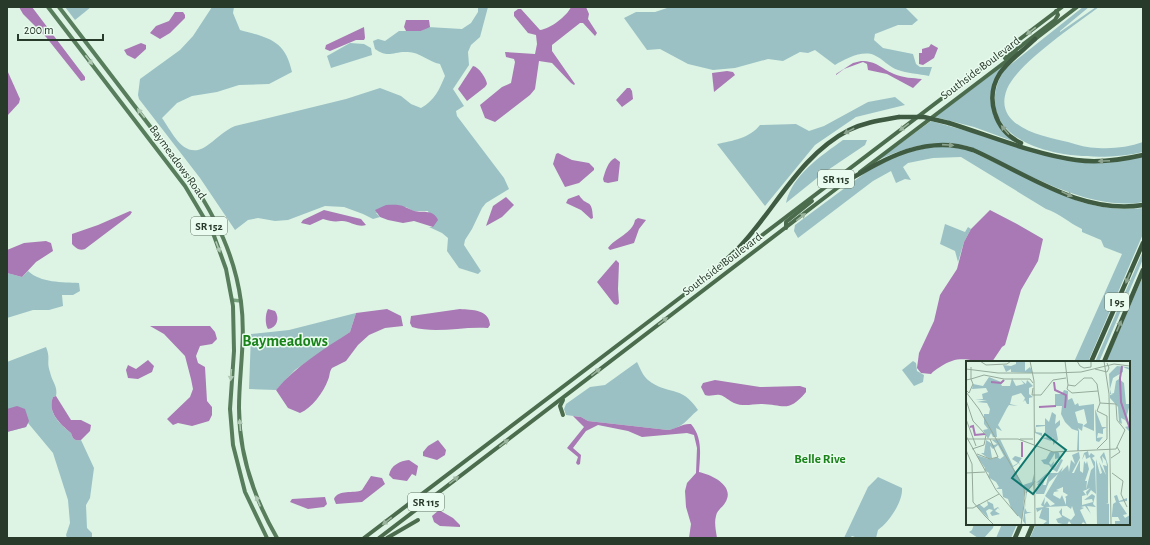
<svg xmlns="http://www.w3.org/2000/svg" width="1150" height="545" font-family="'Alegreya Sans',sans-serif">
<rect width="100%" height="100%" fill="#ddf4e4"/>
<g fill="#9bc1c5">
<path d="M65,7H91L75,20Z"/>
<path d="M212,7H234L233,13L240,30C269,38 285,40 292,72L269,84L239,85L217,92L192,96L177,103L162,118C172,132 184,160 205,147C216,140 223,131 235,126L346,99L380,88L401,96L411,104L421,108C435,100 439,90 445,76L440,64C429,62 419,52 408,52C393,51 389,59 375,49L373,41L378,39L385,41L399,31H421L428,27L462,29L471,23L478,12V7H488L480,37L471,45L468,52L469,65L453,89L464,106L456,111L457,116L504,178L509,189L486,203L482,208L472,229L465,240L464,245L481,271L478,274L459,268L447,251L448,238L442,233L429,227H433L428,211H413L406,207L376,213L380,217L373,219L363,214L344,207L325,206L288,220L275,221L258,218L248,220L235,230L200,178L139,99L138,95L140,79L180,50L193,36Z"/>
<path d="M670,7H905L918,20L912,25H898L875,34L874,40L883,48L913,54L916,64L920,67H932L929,76C920,74 906,73 898,70C889,67 883,59 874,55C862,50 845,59 835,65L815,50L808,53L800,52L783,61L768,59L735,68L713,70L688,64L660,49L647,50L624,18L636,12H655Z"/>
<path d="M1083,7H1089L1060,31V32L1096,7H1099C1076,24 1017,64 1007,89C992,127 1044,137 1068,142C1078,145 1088,148 1098,148C1113,149 1129,147 1143,142V152C1103,162 1017,159 998,116C991,99 996,83 1005,69Z"/>
<path d="M350,43L364,44L371,48L372,55L331,68L327,56Z"/>
<path d="M1012,59L995,80L993,115L1015,142L974,127L935,117Z"/>
<path d="M895,97L905,105L856,117L815,145L765,206L717,144C732,141 750,138 760,125L796,124L809,131L824,126L868,102Z"/>
<path d="M931,121L1076,161L1143,157V202C1087,212 1020,170 971,147C937,138 908,146 878,160Z"/>
<path d="M843,140H867L865,145L822,174L786,203C792,175 821,156 843,140Z"/>
<path d="M936,146L952,147L968,150L1070,198C1093,207 1118,211 1143,208V234L1088,362H1074L1122,254L1104,247L1101,240L1082,232V229C1069,223 1059,213 1046,209L961,157L933,158L908,163L903,167L911,180L905,179L896,183L891,171L873,181L798,238L794,231L795,225L865,173L881,164L904,153Z"/>
<path d="M945,224L965,232L968,227L971,229L964,242L958,262L955,251L940,244Z"/>
<path d="M1143,251V259L1099,362H1095Z"/>
<path d="M28,271C41,283 62,282 79,283L80,291L73,295H62L63,306L49,310H33L7,318V273L22,277Z"/>
<path d="M1143,276V538H1030L1036,524H1129V362H1106Z"/>
<path d="M356,313L350,332L295,370L276,390L249,389L251,334L289,330Z"/>
<path d="M46,347C51,359 46,361 50,372C52,382 58,386 56,396L53,397C47,413 60,424 71,433C73,439 74,441 81,440L94,468L90,498L86,505L87,528L92,533V538H67L66,535L70,523L68,500L53,453L28,423L26,427L7,432V362Z"/>
<path d="M913,361L916,363L917,371L924,375L923,382L914,386L902,370Z"/>
<path d="M637,362C640,368 643,376 648,380C668,396 681,384 698,410C687,419 683,428 668,430L588,421L581,417L566,415L564,409L566,404L590,387L605,385Z"/>
<path d="M878,477L902,488C903,502 889,522 878,530L876,538H858L852,536L850,538H844L868,487Z"/>
<path d="M974,524H994L993,528L984,538H978L969,532L972,530Z"/>
<path d="M1002,524H1017L1011,538H996Z"/>
</g>
<g fill="#a879b4">
<path d="M19,7H32L85,77V80L81,81L46,37L23,14Z"/>
<path d="M571,7H586L589,14L588,19L597,33L595,36L583,23H580L552,45V51L575,84L574,85L571,83L552,63L539,61L535,89L530,95L495,122L485,118L480,105L502,87L511,83L515,62L514,59L506,57L505,52L535,54L537,44L536,35L528,33L514,16V12L518,9H521L540,30C550,29 567,16 571,7Z"/>
<path d="M175,12H183L185,15V18L170,33L160,39L150,33L156,26L169,21Z"/>
<path d="M406,20H429L430,27L421,31H406L404,27Z"/>
<path d="M364,27L365,38L364,40H356L330,51L325,49L326,45Z"/>
<path d="M141,43L146,45V49L135,59L127,55L124,50Z"/>
<path d="M931,44L938,48L934,58L923,65L919,64V53H922V49L929,47Z"/>
<path d="M861,61C877,61 880,68 894,74C903,78 913,78 922,79L913,88L887,74L868,70L867,64L863,62L844,69L836,75V74L853,63Z"/>
<path d="M473,66C479,67 486,78 487,84L485,87L467,101L458,89Z"/>
<path d="M7,70L20,99L19,103L7,116Z"/>
<path d="M727,71L733,72L735,75L714,92L712,73Z"/>
<path d="M627,88H630L632,91L633,99L622,107L616,100Z"/>
<path d="M558,153L572,160L589,163L594,168V170L579,183L565,187L553,164L556,154Z"/>
<path d="M615,158L620,162L618,181L608,183L604,182L603,179C605,172 608,161 615,158Z"/>
<path d="M579,195C587,208 592,197 593,218L591,219L581,210L566,203L568,199Z"/>
<path d="M506,197L514,205L502,217L486,226L493,206Z"/>
<path d="M386,205C392,205 399,204 405,207C408,208 411,210 414,211C424,213 433,209 438,220L433,227L414,221L403,223L388,220L380,217L375,210Z"/>
<path d="M324,210L361,219L366,225C357,228 349,220 341,221C334,222 330,221 323,219L310,225L301,223L303,220Z"/>
<path d="M990,210L1017,224L1043,239L1038,261L1021,290L1005,345L1002,347L992,362C970,362 960,353 940,367C937,369 933,371 931,374L921,373L917,368L919,353L934,321L940,295L957,269L964,242L971,229Z"/>
<path d="M130,211L132,212L130,215L85,249C79,251 76,248 72,244V234L98,225Z"/>
<path d="M638,218L646,220L639,229L634,243L610,250L608,248C615,238 633,233 635,220Z"/>
<path d="M46,241L51,243L53,251L36,262L22,277L7,273V250L24,243Z"/>
<path d="M616,260L619,263L618,289L619,303L617,305L614,304L597,282Z"/>
<path d="M268,309L275,311C280,318 277,328 268,329C265,325 265,314 268,309Z"/>
<path d="M387,309L401,316L403,326L385,328L369,335L358,345L346,361L332,368C329,372 330,376 328,380C323,393 312,408 300,413L288,408L276,390C296,366 324,349 350,332L356,313Z"/>
<path d="M460,309C472,310 489,309 490,325L488,328C462,326 437,334 412,327L410,323L411,316Z"/>
<path d="M150,326H210L215,332L217,339L212,344L200,346L196,356L198,363L205,367L207,401L212,407V415L209,421L192,426L178,423L173,425L167,419L190,397L193,389L191,379L185,356L164,334Z"/>
<path d="M148,360L154,366L152,372L138,379L128,378L126,370L128,365L136,369Z"/>
<path d="M715,380L760,387L800,386L806,388V392C788,414 783,404 761,404C751,404 744,407 734,403C729,401 725,396 720,395C715,394 710,397 705,395L701,387L703,383Z"/>
<path d="M56,396L71,420H81L91,425L90,431L81,440C74,441 73,439 71,433C60,424 47,412 53,397Z"/>
<path d="M17,406L25,409L29,421L26,427L7,432V409Z"/>
<path d="M573,416L581,417L588,421L668,430C676,429 683,423 691,424C703,438 700,455 699,472C712,475 736,486 725,503C722,508 717,510 716,516C714,523 716,531 717,538H689L691,524L686,507L685,491L687,483L696,473L697,448L694,435L687,433L642,437L628,431L598,425L586,431L573,448L581,455L580,464L578,465L576,463L578,457L567,448L584,427Z"/>
<path d="M438,440L446,450L445,455L437,460L423,456V452L428,446Z"/>
<path d="M409,460L418,466L416,476L412,474L407,481L393,479L389,475C391,465 400,461 409,460Z"/>
<path d="M371,476L382,478L385,484L362,502L336,504L334,499C338,489 354,494 362,490Z"/>
<path d="M325,497L327,504L324,507L308,509L290,502L292,499Z"/>
<path d="M439,510L453,518L460,525V527L440,526L434,522L432,516Z"/>
</g>
<g fill="none" stroke-linecap="round" stroke-linejoin="round">
<path stroke="#78a27d" stroke-width="3.5" d="M232,300L241,301"/>
<g stroke="#587d5c" stroke-width="4">
<path d="M48,7L185,186L213,233L226,269L233,306L234,351L230,409L233,445L245,492L267,538"/>
<path d="M59,7L191,180C216,218 235,256 241,302C246,338 239,373 239,408C239,454 254,498 277,538"/>
</g>
<g stroke="#4c6c4e" stroke-width="4">
<path d="M1034,40L1077,7"/>
<path d="M1005,58L1055,20L1058,15L1056,11"/>
<path d="M860,172L1017,53"/>
<path d="M786,228V222L812,201"/>
<path d="M723,265L1062,7"/>
<path d="M563,415L560,406L563,400"/>
<path d="M364,538L706,278"/>
<path d="M379,538L849,179"/>
<path d="M387,538L418,520"/>
</g>
<g stroke="#3f5b41" stroke-width="4.5">
<path d="M949,123C988,135 1036,155 1076,160C1098,163 1121,160 1143,155"/>
<path d="M1021,143C995,131 984,98 1000,73C1009,60 1024,50 1035,39"/>
<path d="M847,181C886,158 927,134 973,150C1027,174 1082,215 1143,205"/>
<path d="M704,280C717,267 732,256 744,242C778,204 802,154 849,130C865,122 882,120 899,117"/>
<path d="M1091,362L1143,243"/>
<path d="M1104,362L1143,270"/>
<path d="M1015,538L1021,524"/>
<path d="M1027,538L1033,524"/>
</g>
<path stroke="#3f5b41" stroke-width="4.5" d="M899,117H924L949,123"/>
</g>
<defs><path id="oneway-solid" d="M-6-.8H1V-3.2L6.5 0L1 3.2V.8H-6Z"/></defs>
<g fill="#9bb49e">
<use href="#oneway-solid" transform="translate(1031 31) rotate(143)"/>
<use href="#oneway-solid" transform="translate(904 127) rotate(143)"/>
<use href="#oneway-solid" transform="translate(801 217) rotate(-38)"/>
<use href="#oneway-solid" transform="translate(663 321) rotate(-37)"/>
<use href="#oneway-solid" transform="translate(596 372) rotate(-38)"/>
<use href="#oneway-solid" transform="translate(504 443) rotate(-37)"/>
<use href="#oneway-solid" transform="translate(454 480) rotate(-37)"/>
<use href="#oneway-solid" transform="translate(387 521) rotate(143)"/>
</g>
<g fill="#b0c9b4">
<use href="#oneway-solid" transform="translate(89 60) rotate(53)"/>
<use href="#oneway-solid" transform="translate(141 113) rotate(-128)"/>
<use href="#oneway-solid" transform="translate(218 247) rotate(69)"/>
<use href="#oneway-solid" transform="translate(231 375) rotate(94)"/>
<use href="#oneway-solid" transform="translate(240 425) rotate(-95)"/>
<use href="#oneway-solid" transform="translate(258 501) rotate(-113)"/>
</g>
<g fill="#8ca38f">
<use href="#oneway-solid" transform="translate(1005 130) rotate(-131)"/>
<use href="#oneway-solid" transform="translate(849 131) rotate(152)"/>
<use href="#oneway-solid" transform="translate(948 145) rotate(4)"/>
<use href="#oneway-solid" transform="translate(1104 161) rotate(177)"/>
<use href="#oneway-solid" transform="translate(1067 194) rotate(24)"/>
<use href="#oneway-solid" transform="translate(1128 278) rotate(113)"/>
<use href="#oneway-solid" transform="translate(1119 326) rotate(-67)"/>
</g>
<g text-anchor="middle" dominant-baseline="central" stroke-width="3" stroke-linejoin="round" paint-order="stroke">
<g fill="#eafbef" stroke="#627465" stroke-width="1">
<rect x="818" y="170" width="36" height="18" rx="3"/>
<rect x="191" y="217" width="36" height="18" rx="3"/>
<rect x="1105" y="293" width="24" height="18" rx="3"/>
<rect x="408" y="493" width="36" height="18" rx="3"/>
</g>
<g font-size="11" font-weight="bold" fill="#283a2a">
<text x="836" y="179">SR 115</text>
<text x="209" y="226">SR 152</text>
<text x="1117" y="302">I 95</text>
<text x="426" y="502">SR 115</text>
</g>
<g font-size="12" fill="#283a2a" stroke="#eafbef">
<text transform="translate(980 68) rotate(-37)">Southside Boulevard</text>
<text transform="translate(178 162) rotate(54)">Baymeadows Road</text>
<text transform="translate(722 264) rotate(-37)">Southside Boulevard</text>
</g>
<g font-size="13" font-weight="bold" fill="#198319" stroke="#eafbef">
<text x="820" y="459">Belle Rive</text>
</g>
<g font-size="16" font-weight="bold" fill="#198319" stroke="#eafbef">
<text x="285" y="341">Baymeadows</text>
</g>
</g>
<g transform="translate(966 361)">
<rect width="164" height="164" fill="#ddf4e4"/>
<path d="M50,0H59V10L64,6L67,12L45,11V8L40,11L37,4L45,5L50,3ZM151,5L161,6L164,7V9L157,6V11L147,17L144,28L145,33L148,32L150,20L153,18L158,22L160,43H164L161,54L164,71L159,66L163,65L159,59L155,57L156,63L153,61L152,46L144,37V34H147L144,33L143,13ZM23,16L35,21L39,19L35,23L36,25H44L46,17L50,25L58,23L55,19L60,23L61,19L67,25L63,27V33L67,36L63,37V43H61L59,39L57,41L59,37L55,32L46,35L44,43L52,45L43,44L41,47L32,64L36,70L30,67L31,76H27L25,72L22,78L17,69L22,68L18,63V53H23L24,48L21,42L11,41L21,39H9L17,38L16,33L22,31L20,27L6,28L7,23L17,25ZM98,29L102,30V39L106,37L109,44L112,42L113,45L128,43V70L117,65L121,62L118,48L109,51L112,62L117,63L116,70L112,67L113,70V90H111L112,70L106,68L99,61L95,53L96,45H89V33H96ZM129,48L136,66H141L137,68V73L132,72L131,77L137,76L133,81L130,80ZM86,51L90,54L89,63L94,59V64L90,68L92,79L87,84V76L85,80L76,77L83,76L79,72V65L70,66V71L76,72V75L69,72L70,64H79V57L83,61ZM34,78L47,105L52,102L46,98L49,95L56,97L53,101L56,109L53,102L47,106L57,124L66,121L68,113V136L67,124L61,131L60,138L59,147L61,151H66L59,153L60,164L57,160L60,136L59,128L56,159L45,147L42,138L37,136L36,128H30L33,126L30,121L22,116L23,112L18,109L19,107L10,94L23,98L15,92H18L20,79L28,84L31,83L26,79ZM32,84L38,95L34,98L31,96L26,98H23L26,97L24,85L27,88ZM122,90L123,95L125,92L129,95L126,97L129,101L130,133L125,129L121,135L120,131L124,127L117,130L120,134L116,135V144L127,141L126,138L118,139L126,133L129,135L127,143L130,146L121,145L125,153L119,145L115,146L118,147L114,149L121,164L117,161L115,164H106L103,160L101,164L92,162L90,158L96,156L93,151L96,147V154L105,159L109,154L106,145L105,148L101,145L79,146L83,147V164H76L81,160L73,157L76,148L71,151L70,147L78,146L75,144L79,136L78,144L81,140L84,145L89,143L79,135L92,113L83,121L78,133H70V129L74,125L71,124L73,121L70,122L81,112L77,124H80L83,112H92L97,106L95,111L102,104L103,111L105,99L109,103L106,94L113,91L114,97L106,112H108L114,99V110L117,112L118,100L120,103L121,100L123,108L119,120H121L120,129L125,109L128,106L124,96L120,98L119,93L116,99L118,92ZM97,126V131L102,134L99,136L100,137V144L96,134L94,138L87,134L88,131L93,130L90,129ZM84,91H92L93,92L94,97L89,98V92L83,102L85,104L88,100L87,107L93,99L88,109L95,98L97,99L91,111L86,108L83,104L78,103L75,99L80,98ZM138,91L142,104V142H140L143,143V164H131L130,98L134,113L136,112L133,101L140,114L137,104L141,105L140,100L136,95L137,103L134,96ZM151,134L153,140L161,137V140L153,141L161,153L157,154L159,157L164,154V164H149V160H154L152,156H146L145,164L147,143L150,141L148,135ZM21,140L27,143L28,148L32,146L34,149L32,147L29,150L34,153L26,155L24,152L27,149L23,148L20,150L23,158L10,145L13,143L18,147L22,144Z" fill="#9bc1c5" fill-rule="evenodd"/>
<path fill="none" stroke="#a879b4" stroke-width="2" d="M156,5L154,17L155,41L164,68M25,21L35,22L38,19M88,21L89,29L100,34L99,47M73,46L90,45M4,66L7,65L9,74L19,73M56,81V96"/>
<path fill="none" stroke="#95aa9a" stroke-width="1" d="M14,0L20,4L41,3L45,0M64,0L68,20L69,164M111,0L114,5L118,7L125,6V0M138,0L143,33L145,164M5,6V18L18,14L38,18H64L67,22M0,8L32,12H88L115,11L148,3L164,5M129,8L141,11L143,7L141,2M0,19L5,18L7,23L3,32L0,29M102,24L101,28L106,32L132,30M67,27L66,34H75L87,19L100,17M0,31L13,48L58,127L59,137L55,164M0,39L7,60L20,74L18,84L6,88M0,58L10,85M0,75L30,129L52,155M0,78H52L87,91L150,88L159,69L151,59L150,43L134,42L131,23L126,17H118L109,25L102,24L99,0M54,78H67M131,88L141,78V55L131,50L134,42M0,89L6,103L7,141L19,155M11,93L24,98L32,96L24,78M145,97L154,91L151,86M0,112L19,111M146,112L157,120L155,133L161,146M60,132L69,120M0,147H7L33,133M19,155L28,164"/>
<path fill="#0f766e" fill-opacity="0.15" stroke="#0f766e" stroke-width="2" d="M79,73L100,89L67,133L46,117Z"/>
<rect width="164" height="164" fill="none" stroke="#283a2a" stroke-width="2"/>
</g>
<rect width="1150" height="545" fill="none" stroke="#283a2a" stroke-width="16"/>
<path d="M18 34v6h85v-6" fill="none" stroke="#283a2a" stroke-width="2"/>
<text x="24" y="34" font-size="12" fill="#283a2a" stroke="#eafbef" stroke-width="3" paint-order="stroke">200 m</text>
</svg>
